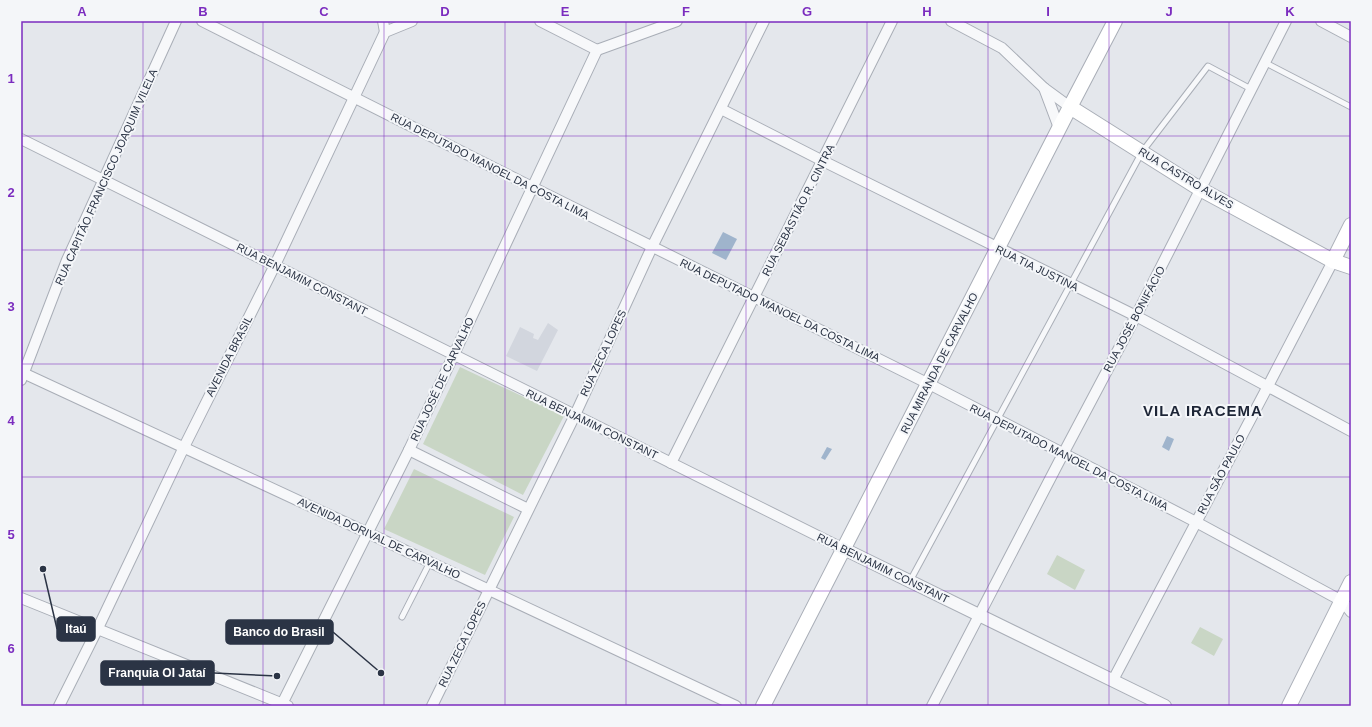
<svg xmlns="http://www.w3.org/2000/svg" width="1372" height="727" font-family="Helvetica,sans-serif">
<rect width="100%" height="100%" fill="#e4e7ec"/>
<path fill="#d2d6de" d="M548,323L558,330L537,371L506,356L520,327L534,334L533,338L538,340Z"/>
<g fill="#c9d6c5">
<path d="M460,367L564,416L523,495L423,444Z"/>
<path d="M414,469L514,517L485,575L384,529Z"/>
<path d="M1057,555L1085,570L1075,590L1047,574Z"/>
<path d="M1200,627L1223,639L1214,656L1191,643Z"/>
</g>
<g fill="#9fb4cc">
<path d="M723,232L737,239L726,260L712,253Z"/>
<path d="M1167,436L1174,439L1169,451L1162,447Z"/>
<path d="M827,447L832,449L825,460L821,458Z"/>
</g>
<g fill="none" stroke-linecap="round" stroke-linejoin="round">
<g stroke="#a9aeb7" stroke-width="7">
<g id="service">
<path d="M1264,62L1351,107"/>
<path d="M910,581L1142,152L1208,66L1251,89"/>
<path d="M402,617L430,562"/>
</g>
</g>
<g stroke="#a9aeb7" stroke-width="12">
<g id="minor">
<path d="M202,21L532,187L929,384L1196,522L1342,601L1351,612"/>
<path d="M383,21L385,32"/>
<path d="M540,21L597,50"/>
<path d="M951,21L1002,48L1044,88L1070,107"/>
<path d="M1321,21L1351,37"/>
<path d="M597,50L677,21"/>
<path d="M1044,88L1059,128"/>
<path d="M721,109L823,161L1136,316L1351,431"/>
<path d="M21,139L844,549"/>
<path d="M21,372L368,533L736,706"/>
<path d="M21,380L67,260L176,21"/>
<path d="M409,450L528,509"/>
<path d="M671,463L892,21"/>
<path d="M21,598L288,706"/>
<path d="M1113,680L1268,386L1333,261"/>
<path d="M59,706L98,628L184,447L275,265L385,32L412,21"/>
<path d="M281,706L409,450L597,50"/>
<path d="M432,706L575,415L652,247L764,21"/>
<path d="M932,706L1063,454L1136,316L1286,21"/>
</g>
</g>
<g stroke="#a9aeb7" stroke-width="14">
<path id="tertiary" d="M844,549L1165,706"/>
</g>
<g stroke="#a9aeb7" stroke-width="16">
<g id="secondary">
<path d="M1070,107L1200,189L1333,261L1351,267"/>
<path d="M1333,261L1351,225"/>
<path d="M763,706L1070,107L1115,21"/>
<path d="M1289,706L1351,582"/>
</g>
</g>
<use href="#service" stroke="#f7f8fa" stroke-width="5"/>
<use href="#minor" stroke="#f7f8fa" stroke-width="10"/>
<use href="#tertiary" stroke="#f7f8fa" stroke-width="12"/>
<use href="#secondary" stroke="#fff" stroke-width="14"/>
</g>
<path fill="none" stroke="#7b2cbf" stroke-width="1" stroke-opacity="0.55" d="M143,21V706M263,21V706M384,21V706M505,21V706M626,21V706M746,21V706M867,21V706M988,21V706M1109,21V706M1229,21V706M21,136H1351M21,250H1351M21,364H1351M21,477H1351M21,591H1351"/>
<g text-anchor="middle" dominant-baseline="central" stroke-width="4" stroke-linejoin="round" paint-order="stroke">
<g font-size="11" fill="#2b3445" stroke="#f4f6f9">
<text transform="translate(490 166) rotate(27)">RUA DEPUTADO MANOEL DA COSTA LIMA</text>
<text transform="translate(106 177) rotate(-66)">RUA CAPITÃO FRANCISCO JOAQUIM VILELA</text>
<text transform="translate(1186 178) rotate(31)">RUA CASTRO ALVES</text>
<text transform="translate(798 210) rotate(-63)">RUA SEBASTIÃO R. CINTRA</text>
<text transform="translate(1037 268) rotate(26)">RUA TIA JUSTINA</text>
<text transform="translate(302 279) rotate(27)">RUA BENJAMIM CONSTANT</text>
<text transform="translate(780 310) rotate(26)">RUA DEPUTADO MANOEL DA COSTA LIMA</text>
<text transform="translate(1134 319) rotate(-62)">RUA JOSÉ BONIFÁCIO</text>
<text transform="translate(603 353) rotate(-65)">RUA ZECA LOPES</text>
<text transform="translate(229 356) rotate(-63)">AVENIDA BRASIL</text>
<text transform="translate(939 363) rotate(-63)">RUA MIRANDA DE CARVALHO</text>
<text transform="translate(442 379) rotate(-65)">RUA JOSÉ DE CARVALHO</text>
<text transform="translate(592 424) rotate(26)">RUA BENJAMIM CONSTANT</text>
<text transform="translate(1069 457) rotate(27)">RUA DEPUTADO MANOEL DA COSTA LIMA</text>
<text transform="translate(1221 474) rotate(-62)">RUA SÃO PAULO</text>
<text transform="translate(379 538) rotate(25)">AVENIDA DORIVAL DE CARVALHO</text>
<text transform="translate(883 568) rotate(26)">RUA BENJAMIM CONSTANT</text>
<text transform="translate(462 644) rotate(-64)">RUA ZECA LOPES</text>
</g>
<g font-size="15" font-weight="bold" letter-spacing="1" fill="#1d2536" stroke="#f4f6f9">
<text x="1203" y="410">VILA IRACEMA</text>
</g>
</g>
<path fill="none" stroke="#2b3445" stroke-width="1.5" d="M43 569L57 629M381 673L333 632M277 676L214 673"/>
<g fill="#2b3445" stroke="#f4f6f9" stroke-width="1.5">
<circle cx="43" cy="569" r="4"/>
<circle cx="381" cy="673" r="4"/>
<circle cx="277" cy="676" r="4"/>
</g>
<g fill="#2b3445" stroke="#2b3445" stroke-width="1.5">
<rect x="57" y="617" width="38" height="24" rx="4"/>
<rect x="226" y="620" width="107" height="24" rx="4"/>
<rect x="101" y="661" width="113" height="24" rx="4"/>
</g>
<g font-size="12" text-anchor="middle" font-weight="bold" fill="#fff">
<text x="76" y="633">Itaú</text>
<text x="279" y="636">Banco do Brasil</text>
<text x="157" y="677">Franquia OI Jataí</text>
</g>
<rect width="1372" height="727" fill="none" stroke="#f4f6f9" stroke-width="44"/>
<rect x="22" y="22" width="1328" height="683" fill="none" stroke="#7b2cbf" stroke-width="1.5"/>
<g font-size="13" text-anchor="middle" font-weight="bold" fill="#7b2cbf">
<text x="82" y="16">A</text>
<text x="203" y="16">B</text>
<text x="324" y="16">C</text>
<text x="445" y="16">D</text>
<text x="565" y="16">E</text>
<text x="686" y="16">F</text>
<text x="807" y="16">G</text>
<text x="927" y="16">H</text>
<text x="1048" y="16">I</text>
<text x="1169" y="16">J</text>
<text x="1290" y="16">K</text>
<text x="11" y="83">1</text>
<text x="11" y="197">2</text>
<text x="11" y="311">3</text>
<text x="11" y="425">4</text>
<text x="11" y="539">5</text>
<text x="11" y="653">6</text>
</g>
</svg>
